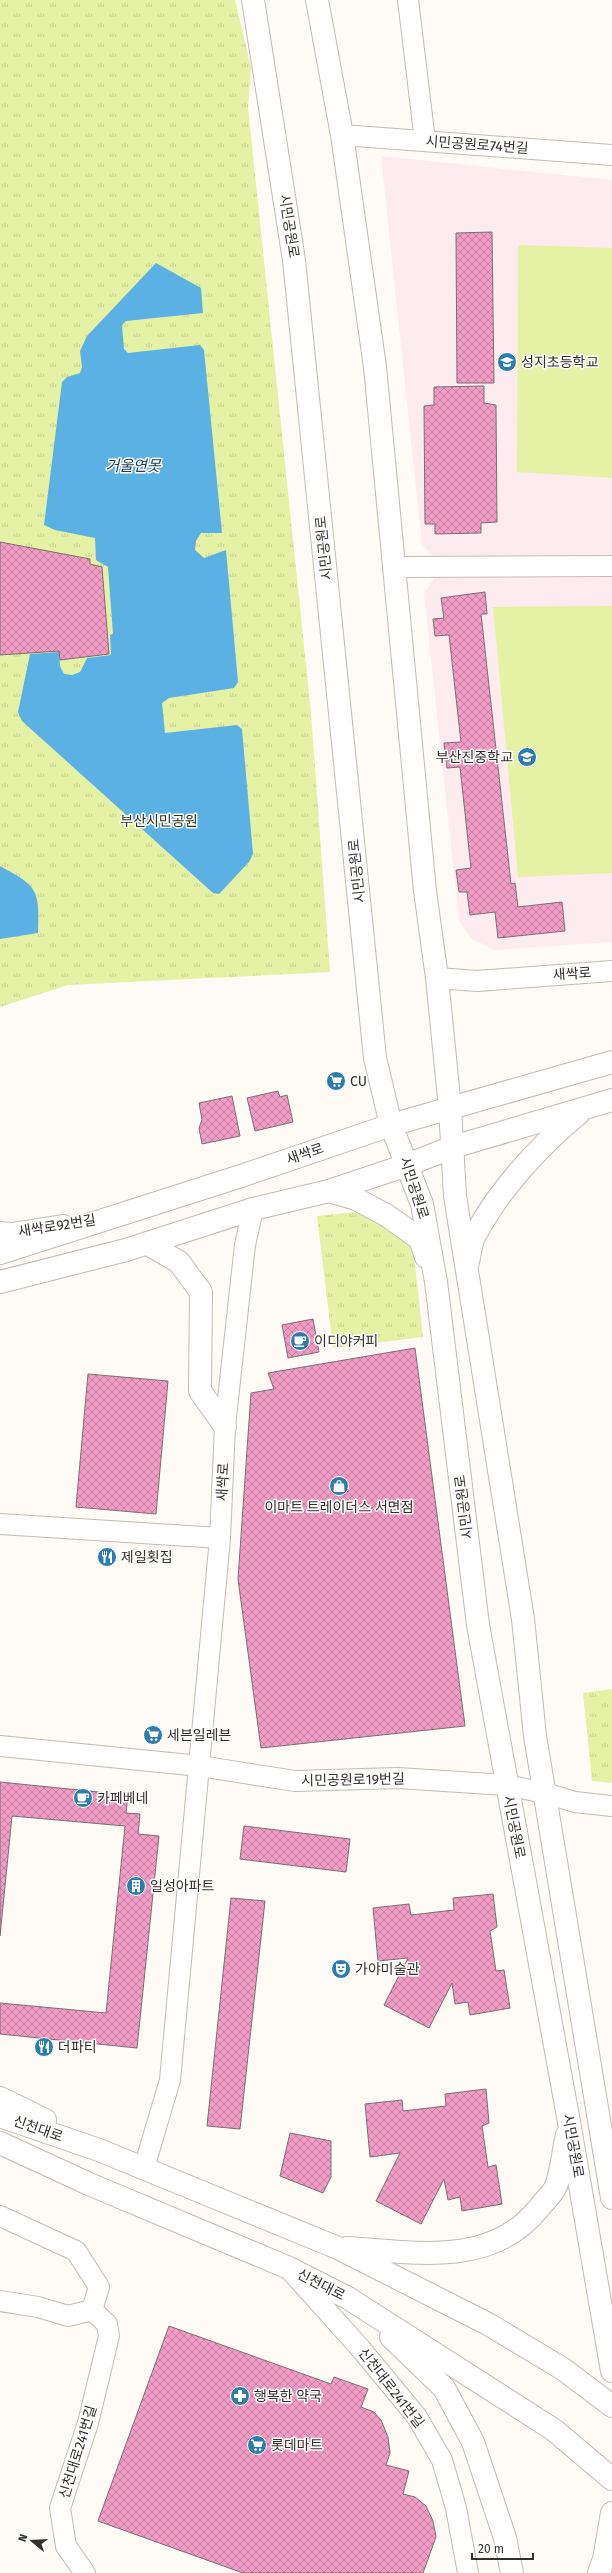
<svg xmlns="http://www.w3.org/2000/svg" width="612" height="2573" font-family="'Fira Sans','Noto Sans KR',sans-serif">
<defs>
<pattern id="grass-tufts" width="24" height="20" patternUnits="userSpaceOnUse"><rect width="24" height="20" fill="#e5f2a6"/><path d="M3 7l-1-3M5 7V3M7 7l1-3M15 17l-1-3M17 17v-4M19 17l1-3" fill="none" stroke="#c5d08f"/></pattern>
<pattern id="building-cross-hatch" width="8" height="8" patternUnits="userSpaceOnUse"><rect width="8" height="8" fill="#f09cc4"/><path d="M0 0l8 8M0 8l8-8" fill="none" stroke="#c3809f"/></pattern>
</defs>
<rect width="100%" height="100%" fill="#fefaf6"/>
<path fill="#fcecf0" d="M381,156L612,180V942L495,950L472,939L459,921L424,593L443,566L422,545Z"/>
<g fill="url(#grass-tufts)">
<path d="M0,0H235L251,67L248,107L311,713L330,972L68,985L0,1007Z"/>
<path d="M355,1212L381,1224L413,1247L423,1337L333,1348L317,1216Z"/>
<path d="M612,1689V1783L592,1781L583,1693Z"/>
</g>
<g fill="#e5f2a6">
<path d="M518,245L612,248V478L517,472Z"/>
<path d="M612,606V873L518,877L493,607Z"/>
</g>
<g fill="#5cb1e4">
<path d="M156,263L201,288L203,313L126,321L122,325L124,349L128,353L200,345L204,350L222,533H201L196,541L195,550L204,558L226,550L238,682L234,688L169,698L162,703L165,733L237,725L242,729L253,854L249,862L219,894L213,893L22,721L18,712L30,654L59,652L60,666L64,674L72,675L80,672L87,658L111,655L110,635L113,634L108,567L96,560L95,538L55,530L44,525L62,382L67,377L80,373L82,367L80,351L87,336Z"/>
<path d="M0,866C39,887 39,890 38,933L0,939Z"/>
</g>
<g fill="url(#building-cross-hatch)" stroke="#7a6e73">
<path d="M492,232L494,383H457L456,233Z"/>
<path d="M484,386V403L496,405L497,522L481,523V533L435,534V524H425L424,406L434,405V387Z"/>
<path d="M0,542L90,559V564L102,567L109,654L60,660L59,651L0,655Z"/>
<path d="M485,592L487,614H481L511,884L515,883L518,907L562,902L565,931L498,938L495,912L470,915L467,892H459L456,870L471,868L460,767L447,768L444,743L461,742L449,635L435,636L433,619L444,618L441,598Z"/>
<path d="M278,1091L280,1097L287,1095L293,1122L255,1131L247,1098Z"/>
<path d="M232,1096L240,1136L202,1144L199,1128L202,1120L199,1103Z"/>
<path d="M313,1319L319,1352L288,1358L282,1325Z"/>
<path d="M415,1348L465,1726L261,1748L238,1579L251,1393L274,1389L268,1373Z"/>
<path d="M88,1374L168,1381L156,1514L76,1507Z"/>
<path d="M0,1782L128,1795L126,1813L140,1814L138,1834L159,1836L137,2048L0,2034V2003L106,2013L125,1826L12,1816L0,1936Z"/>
<path d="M244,1826L350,1839L346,1872L240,1859Z"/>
<path d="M493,1894L497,1927L490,1931L496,1971L504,1970L510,2008L470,2015L468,2002L455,2004L452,1983L429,2028L384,2005L408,1958L378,1961L373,1908L409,1904L411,1915L454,1910L453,1898Z"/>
<path d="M231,1898L265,1901L240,2129L207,2126Z"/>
<path d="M486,2089L489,2123L482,2126L488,2167L496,2165L502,2204L462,2211L460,2197L448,2200L444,2179L421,2224L376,2201L400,2153L370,2157L365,2104L402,2100L403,2111L446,2106L445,2094Z"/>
<path d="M290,2133L331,2141V2177L323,2193L280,2176Z"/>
<path d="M169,2326L331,2384L334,2377L368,2389L361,2407L374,2412L381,2420L388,2437L390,2453L386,2465L409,2471L403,2494L415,2497L426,2506L433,2521L436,2537L423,2573H243L98,2521Z"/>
</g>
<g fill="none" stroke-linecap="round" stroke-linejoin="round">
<g stroke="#c4bbb1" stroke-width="22">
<g id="minor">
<path d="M408,0L425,141"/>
<path d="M342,135L612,155"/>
<path d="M394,567L612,566"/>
<path d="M437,978L477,981L612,971"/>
<path d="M0,1524L220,1538"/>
<path d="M0,1746L200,1766L295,1781L398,1778L506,1785L545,1793L575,1802L612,1806"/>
<path d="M144,2168L170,2080L220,1538L225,1426L245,1245L253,1209"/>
<path d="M0,2216L76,2251L99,2287L92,2310"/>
<path d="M290,2270L361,2349L417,2417L442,2460L456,2508L468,2573"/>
<path d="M0,2301L38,2307L68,2316L92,2310"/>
<path d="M85,2573L66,2546L60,2508L88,2423L109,2336L107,2324L92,2310"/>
</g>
</g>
<g stroke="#c4bbb1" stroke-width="24">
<g id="tertiary">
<path d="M0,1233L12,1234L63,1226"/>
<path d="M148,1244L179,1262L201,1292L200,1391L225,1426"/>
</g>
</g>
<g stroke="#c4bbb1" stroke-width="24">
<g id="secondary">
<path d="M253,0L294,260L375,1058L391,1125L422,1204L436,1282L478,1625L569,2122L612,2371"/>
<path d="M317,0L342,135L375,367L425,891L437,978L450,1108L455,1196L523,1619L535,1736L612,2198"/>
<path d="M329,1191L356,1199L386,1215L420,1239L426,1257"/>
<path d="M0,1253L241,1176L391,1125L612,1062"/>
<path d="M468,1262C470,1253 471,1242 475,1235C499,1190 539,1146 578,1114"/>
<path d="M0,1282L126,1250L253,1209L329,1191L407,1165L453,1147L612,1100"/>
<path d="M0,2098L45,2120"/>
<path d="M0,2116L99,2150L338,2248L488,2324L563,2369L612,2406"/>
<path d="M0,2143L89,2184L289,2268L348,2298L554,2430L612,2479"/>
<path d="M346,2248C414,2252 491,2268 539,2208C544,2201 553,2194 556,2186C562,2170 563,2151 567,2135"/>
<path d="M391,2337L444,2388L473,2442L505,2538L512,2573"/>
<path d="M599,2573L604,2559L612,2513"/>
</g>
</g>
<use href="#minor" stroke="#fff" stroke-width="20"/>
<use href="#tertiary" stroke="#fff" stroke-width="22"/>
<use href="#secondary" stroke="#fff" stroke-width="22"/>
</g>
<defs>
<g id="school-disc" transform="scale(1)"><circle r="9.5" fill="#2d7cae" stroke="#fff"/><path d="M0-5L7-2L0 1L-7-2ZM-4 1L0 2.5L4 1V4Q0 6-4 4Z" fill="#fff"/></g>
<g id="supermarket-disc" transform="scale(1)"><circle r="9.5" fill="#2d7cae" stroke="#fff"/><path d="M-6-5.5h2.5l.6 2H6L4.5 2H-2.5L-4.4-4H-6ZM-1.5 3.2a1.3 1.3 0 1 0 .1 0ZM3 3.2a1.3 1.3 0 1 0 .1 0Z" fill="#fff"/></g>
<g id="cafe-disc" transform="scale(1)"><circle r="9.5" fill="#2d7cae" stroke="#fff"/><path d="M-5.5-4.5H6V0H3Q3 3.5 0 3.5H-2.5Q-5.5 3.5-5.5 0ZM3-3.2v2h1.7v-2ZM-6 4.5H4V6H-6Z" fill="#fff"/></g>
<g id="shop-disc" transform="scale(1)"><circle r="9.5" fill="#2d7cae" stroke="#fff"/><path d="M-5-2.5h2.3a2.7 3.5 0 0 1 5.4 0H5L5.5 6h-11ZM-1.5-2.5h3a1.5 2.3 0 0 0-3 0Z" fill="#fff"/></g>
<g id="restaurant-disc" transform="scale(1)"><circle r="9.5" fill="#2d7cae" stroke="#fff"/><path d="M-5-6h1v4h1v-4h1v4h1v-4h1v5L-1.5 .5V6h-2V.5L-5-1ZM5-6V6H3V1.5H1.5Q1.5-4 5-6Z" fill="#fff"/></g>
<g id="building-disc" transform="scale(1)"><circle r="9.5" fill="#2d7cae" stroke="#fff"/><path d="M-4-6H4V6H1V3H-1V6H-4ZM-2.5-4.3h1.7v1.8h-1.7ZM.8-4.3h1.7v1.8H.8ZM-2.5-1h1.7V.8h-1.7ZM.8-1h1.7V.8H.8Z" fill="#fff"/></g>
<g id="theatre-disc" transform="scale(1)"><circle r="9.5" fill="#2d7cae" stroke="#fff"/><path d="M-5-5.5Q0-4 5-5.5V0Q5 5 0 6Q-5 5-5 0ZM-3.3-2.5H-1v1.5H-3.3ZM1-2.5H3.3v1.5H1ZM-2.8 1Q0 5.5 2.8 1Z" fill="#fff"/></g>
<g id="pharmacy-disc" transform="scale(1)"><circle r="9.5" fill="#2d7cae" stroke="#fff"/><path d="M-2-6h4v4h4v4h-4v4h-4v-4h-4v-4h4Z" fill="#fff"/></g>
</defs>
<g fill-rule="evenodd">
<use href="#school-disc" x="507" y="362"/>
<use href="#school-disc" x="527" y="757"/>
<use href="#supermarket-disc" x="336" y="1081"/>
<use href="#cafe-disc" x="300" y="1341"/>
<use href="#shop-disc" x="339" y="1486"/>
<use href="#restaurant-disc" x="107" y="1557"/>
<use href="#supermarket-disc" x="153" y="1735"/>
<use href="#cafe-disc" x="83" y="1798"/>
<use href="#building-disc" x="136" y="1886"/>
<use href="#theatre-disc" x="341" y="1969"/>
<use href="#restaurant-disc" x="44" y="2047"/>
<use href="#pharmacy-disc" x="240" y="2396"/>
<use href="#supermarket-disc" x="257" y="2445"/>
</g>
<g text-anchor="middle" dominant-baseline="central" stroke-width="3" stroke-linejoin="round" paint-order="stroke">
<g font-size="14" fill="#332f2b" stroke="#fff">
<text transform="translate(477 145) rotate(4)">시민공원로74번길</text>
<text transform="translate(289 226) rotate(81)">시민공원로</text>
<text transform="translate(324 548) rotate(-96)">시민공원로</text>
<text transform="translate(357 871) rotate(-96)">시민공원로</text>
<text transform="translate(572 974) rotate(-4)">새싹로</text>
<text transform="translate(305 1154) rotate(-19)">새싹로</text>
<text transform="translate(414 1188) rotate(72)">시민공원로</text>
<text transform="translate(57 1226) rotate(-9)">새싹로92번길</text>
<text transform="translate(223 1482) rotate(-87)">새싹로</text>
<text transform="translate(464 1507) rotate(-97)">시민공원로</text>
<text transform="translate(353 1780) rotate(-1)">시민공원로19번길</text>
<text transform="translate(514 1827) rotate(79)">시민공원로</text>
<text transform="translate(38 2129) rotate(19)">신천대로</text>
<text transform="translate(573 2146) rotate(80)">시민공원로</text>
<text transform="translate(321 2285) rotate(27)">신천대로</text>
<text transform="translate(391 2388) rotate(52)">신천대로241번길</text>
<text transform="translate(78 2452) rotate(-73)">신천대로241번길</text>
</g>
<g font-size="14" fill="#332f2b" stroke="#fff" text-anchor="start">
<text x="521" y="362">성지초등학교</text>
<text x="513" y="757" text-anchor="end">부산진중학교</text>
<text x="350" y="1081">CU</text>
<text x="314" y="1341">이디야커피</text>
<text x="339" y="1507" text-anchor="middle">이마트 트레이더스 서면점</text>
<text x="121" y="1557">제일횟집</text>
<text x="167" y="1735">세븐일레븐</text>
<text x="97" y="1798">카페베네</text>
<text x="150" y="1886">일성아파트</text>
<text x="355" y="1969">가야미술관</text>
<text x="58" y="2047">더파티</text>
<text x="254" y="2396">행복한 약국</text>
<text x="271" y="2445">롯데마트</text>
</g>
<g font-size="14" fill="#303510" stroke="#fff">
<text x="159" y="821">부산시민공원</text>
</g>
<g font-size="15" font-style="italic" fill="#1c4056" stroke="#fff">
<text x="133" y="466">거울연못</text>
</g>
</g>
<g transform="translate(32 2541) rotate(288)" stroke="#ffffff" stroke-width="3" paint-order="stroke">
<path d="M0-3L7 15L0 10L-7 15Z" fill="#332f2b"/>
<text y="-6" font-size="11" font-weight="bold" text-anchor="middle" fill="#332f2b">N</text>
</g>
<path d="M472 2553v6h61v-6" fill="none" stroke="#332f2b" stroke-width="2"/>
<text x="478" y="2553" font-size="12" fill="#332f2b" stroke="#ffffff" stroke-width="3" paint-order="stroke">20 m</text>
</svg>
